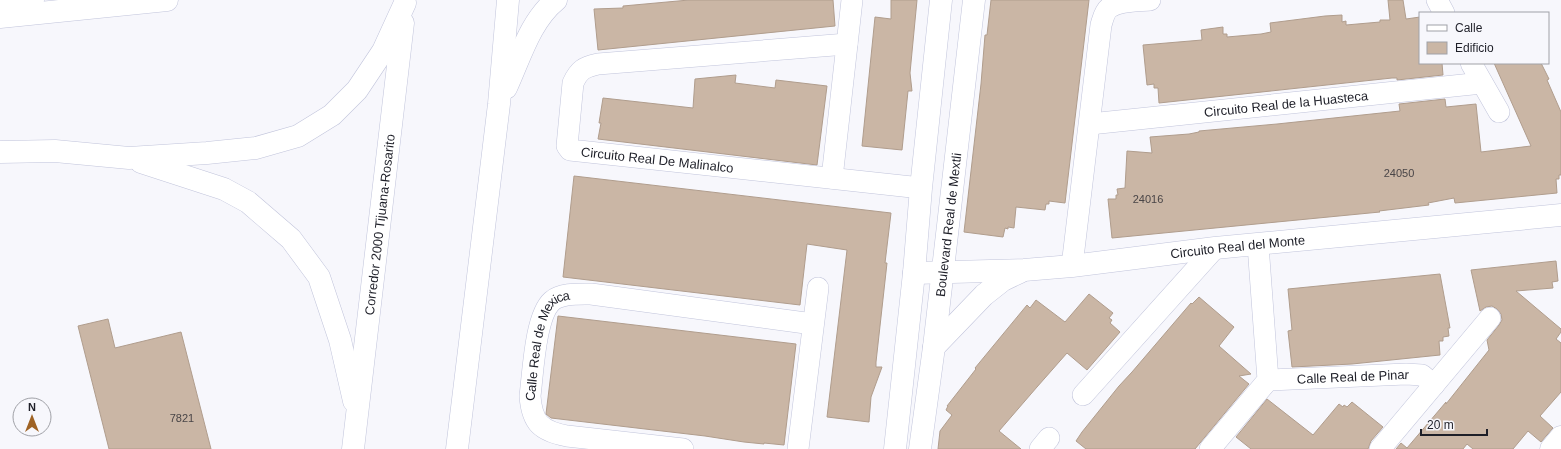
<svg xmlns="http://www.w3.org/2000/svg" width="1561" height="449" font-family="Helvetica,sans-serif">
<rect width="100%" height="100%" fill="#f7f7fc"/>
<g fill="#cab6a5" stroke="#b09d8d">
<path d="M689,0H833L835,26L598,50L594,9L623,8V6Z"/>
<path d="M891,0H917L910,73L912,91H908L902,150L862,146L875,17L891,19Z"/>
<path d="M991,0H1089L1065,203L1049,201V204H1046L1045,210L1016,207L1014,228L1008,227V229L1005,228L1003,237L964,232L981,84L985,35H987Z"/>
<path d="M1388,0H1403L1406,19L1420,17V63H1442L1443,75L1397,80V78H1392L1159,103L1158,88H1154V84L1147,85L1143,45L1202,40L1201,30L1223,27V34H1227V37L1261,34L1271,32L1270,23L1325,16L1342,15V22L1346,21V25L1380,22V20H1390Z"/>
<path d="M1494,63H1541L1549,79L1547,80L1561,112V175H1559V179H1556L1557,193L1455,203L1454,198L1428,203L1429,205L1379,211L1380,212L1112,238L1108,199H1116V195H1118L1117,189L1125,188L1127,151L1152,153L1150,137L1189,134L1199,132V131L1277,124L1400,111L1399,104L1445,99L1446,107L1476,104L1481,152L1531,146Z"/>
<path d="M736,75L735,83L775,88L776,80L827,86L817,165L598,139L601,123H599L603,98L693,108L695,79Z"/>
<path d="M574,176L891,213L885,263H887L876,362V367H882L871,397L869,422L827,417L847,250L807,244L800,305L563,277Z"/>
<path d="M1556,261L1558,281L1552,282L1553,288L1516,291L1561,329V332L1556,339L1561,343V392L1540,416L1553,428L1541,442L1528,431L1513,449H1473L1467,444L1463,449H1396L1401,443L1407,448L1446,402V404L1489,350L1487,340L1499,325L1502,320L1501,314L1497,309L1492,306L1486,307L1480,311L1471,270Z"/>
<path d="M1440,274L1450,328H1448L1449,336L1443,337V341H1439L1440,355L1352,364L1292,367L1288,331L1292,330L1288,289Z"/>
<path d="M1089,294L1113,313L1109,318L1112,320L1110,323L1120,332L1087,370L1067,353L1037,387L999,431L1021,449H938L940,431L952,415L946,410L948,406H947L976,369L975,368L1027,305L1030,308L1036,300L1065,322Z"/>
<path d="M1199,297L1234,327L1219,346L1251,374L1239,376L1249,384L1195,449H1086L1076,441L1082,432L1119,386L1132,372L1191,303L1192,304Z"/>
<path d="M558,316L796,344L784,445L764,443V444L744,442L705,436L551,418L546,414Z"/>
<path d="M108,319L115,348L181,332L211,449H109L78,326Z"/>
<path d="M1267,399L1313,435L1339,404L1343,407L1344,405L1347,407L1352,402L1383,427L1371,441L1368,449H1251L1236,437Z"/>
</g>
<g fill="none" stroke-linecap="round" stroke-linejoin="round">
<g stroke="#c1c4db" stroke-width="22">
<g id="street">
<path d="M1437,0L1444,13"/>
<path id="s1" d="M847,44L598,64C584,67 579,70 573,83L567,146L570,150L921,188"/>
<path d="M1471,63L1499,112"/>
<path id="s2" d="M1090,124L1482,83"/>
<path d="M832,178L852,0"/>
<path d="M1072,266L1101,25C1103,19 1104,12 1109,8C1119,0 1139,1 1150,0"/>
<path id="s3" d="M1268,380L1406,374L1422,375L1434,385"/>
<path d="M1083,395L1215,248"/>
<path id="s4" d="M683,449L567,436C541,431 532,423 530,396C533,374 535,316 552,301C561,293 579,294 591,294L813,324"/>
<path d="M798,449L818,288"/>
<path d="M1040,449L1049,438"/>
<path d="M1210,449L1268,380L1258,245"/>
<path d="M1380,449L1490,318"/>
</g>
</g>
<g stroke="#c1c4db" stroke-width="23">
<g id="secondary">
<path d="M0,17L167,0"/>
<path id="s5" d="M914,273L1024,270L1072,266L1215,248L1561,215"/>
<path d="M934,347L984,295L1003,280L1020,272"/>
<path d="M895,449L914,273L921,188L941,0"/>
<path id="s6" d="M920,449L934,347L974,0"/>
<path d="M1551,449L1561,437"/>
</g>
</g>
<g stroke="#c1c4db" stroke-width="23">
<g id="highway">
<path d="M0,5L33,0"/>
<path d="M506,88C520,58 530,21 556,0"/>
<path d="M0,152L55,151L129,158L207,153L256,148L298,136L332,115L357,90L383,51L405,3"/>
<path d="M141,162L224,189L248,202L291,239L319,277L340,340L354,401"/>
<path id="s7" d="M353,449L403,23"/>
<path d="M457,449L499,104L508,0"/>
</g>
</g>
<use href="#street" stroke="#fff" stroke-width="21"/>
<use href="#secondary" stroke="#fff" stroke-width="22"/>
<use href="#highway" stroke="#fff" stroke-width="22"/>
</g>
<g text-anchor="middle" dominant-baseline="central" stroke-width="3.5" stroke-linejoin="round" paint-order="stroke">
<g font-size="11" fill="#494547">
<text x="1399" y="173">24050</text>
<text x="1148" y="199">24016</text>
<text x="182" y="418">7821</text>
</g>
<g font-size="13" fill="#1e1f28" stroke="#f7f7fc">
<text stroke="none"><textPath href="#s2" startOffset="197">Circuito Real de la Huasteca</textPath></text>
<text stroke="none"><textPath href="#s1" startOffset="439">Circuito Real De Malinalco</textPath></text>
<text stroke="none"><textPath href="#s7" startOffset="226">Corredor 2000 Tijuana-Rosarito</textPath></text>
<text stroke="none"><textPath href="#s6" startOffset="226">Boulevard Real de Mextli</textPath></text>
<text stroke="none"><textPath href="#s5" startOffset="325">Circuito Real del Monte</textPath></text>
<text stroke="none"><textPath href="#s4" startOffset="234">Calle Real de Mexica</textPath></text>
<text stroke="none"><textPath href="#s3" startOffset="85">Calle Real de Pinar</textPath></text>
</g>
</g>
<rect x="1419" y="12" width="130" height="52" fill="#f7f7fc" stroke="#a0a1a7"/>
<rect x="1427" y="25" width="20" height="6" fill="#ffffff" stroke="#a0a1a7"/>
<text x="1455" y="32" font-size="12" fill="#1e1f28">Calle</text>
<rect x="1427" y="42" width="20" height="12" fill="#cab6a5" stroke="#a0a1a7"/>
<text x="1455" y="52" font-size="12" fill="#1e1f28">Edificio</text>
<g transform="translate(32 417)"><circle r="19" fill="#f7f7fc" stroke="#a0a1a7"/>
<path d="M0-3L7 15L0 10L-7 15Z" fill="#9f6325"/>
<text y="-6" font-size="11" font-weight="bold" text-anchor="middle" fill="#1e1f28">N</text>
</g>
<path d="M1421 429v6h66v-6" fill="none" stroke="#1e1f28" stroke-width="2"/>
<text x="1427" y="429" font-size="12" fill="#1e1f28" stroke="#f7f7fc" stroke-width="3" paint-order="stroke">20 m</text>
</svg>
